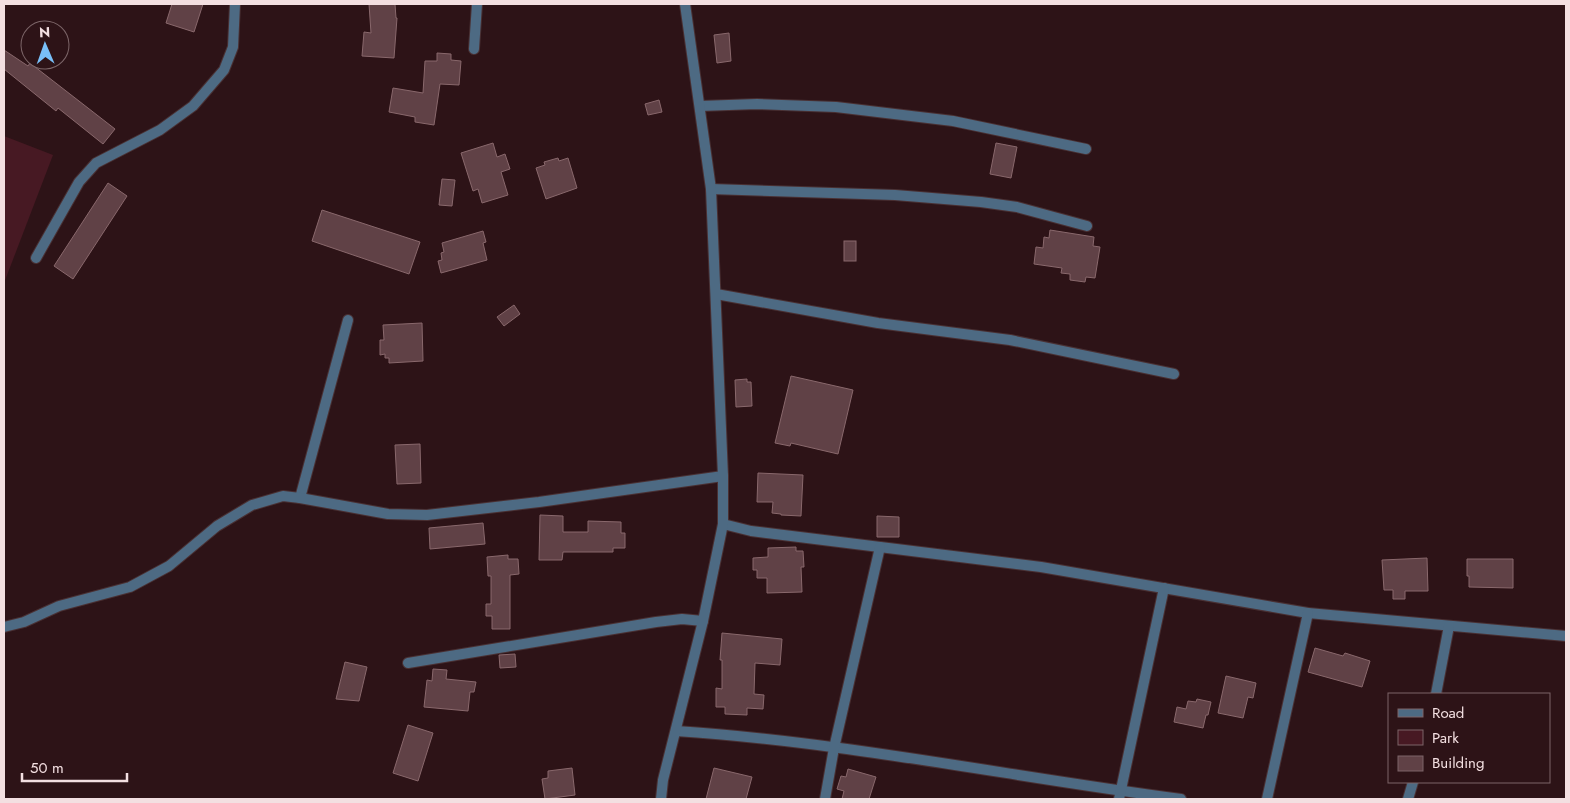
<svg xmlns="http://www.w3.org/2000/svg" width="1570" height="803" font-family="Jost,sans-serif">
<rect width="100%" height="100%" fill="#2d1317"/>
<path fill="#471923" d="M4,136L53,155L4,283Z"/>
<g fill="#604146" stroke="#89686c">
<path d="M172,4H203L194,32L166,23Z"/>
<path d="M369,4H395L396,18H397L394,58L362,56L364,32L371,33Z"/>
<path d="M729,33L731,61L717,63L714,35Z"/>
<path d="M4,50L28,66L30,63L115,129L103,144L58,108L56,111L4,69Z"/>
<path d="M437,53L451,54V60L461,61L459,85L440,84L434,125L415,122V117L389,112L393,88L423,93L425,61H437Z"/>
<path d="M659,100L662,112L648,115L645,104Z"/>
<path d="M493,143L497,157L505,154L510,169L501,172L508,195L482,203L478,189L473,191L461,153Z"/>
<path d="M996,143L1017,147L1011,178L990,174Z"/>
<path d="M558,158L559,161L568,158L577,188L546,199L536,168L545,165L544,162Z"/>
<path d="M442,179L455,180L452,206L439,205Z"/>
<path d="M108,183L127,196L73,279L54,266Z"/>
<path d="M322,210L420,242L409,274L312,241Z"/>
<path d="M1050,230L1094,237L1093,246L1100,247L1095,278L1086,277L1085,282L1070,280V274L1061,273L1062,268L1034,264L1036,247L1043,248L1044,237L1049,238Z"/>
<path d="M483,231L486,242L483,243L487,260L441,273L438,261L442,260L441,253L444,252L442,243Z"/>
<rect x="844" y="241" width="12" height="20"/>
<path d="M514,305L520,314L504,326L497,317Z"/>
<path d="M422,323L423,361L389,363V358H385V354L380,355V340H384L383,325Z"/>
<path d="M791,376L853,390L838,454L791,443L790,446L775,443Z"/>
<path d="M747,379V382H751L752,406L736,407L735,380Z"/>
<path d="M420,444L421,483L397,484L395,445Z"/>
<path d="M758,473L803,475L801,516L781,515V514L772,513L773,502H757Z"/>
<path d="M540,515L563,516V532H588V521L621,522V533H625V548H613V552H563L562,560H539Z"/>
<path d="M877,516L899,517V537H877Z"/>
<path d="M483,523L485,544L430,549L429,528Z"/>
<path d="M796,547V551H803L804,567H801L802,592L767,593V578H757V570H753V558L768,557V548Z"/>
<path d="M508,555V559H518L519,574L510,575V629H492V616H486V604H491V576H488L487,557Z"/>
<path d="M1427,558L1428,591H1405V599H1393V590H1384L1382,560Z"/>
<path d="M1467,559H1513V588L1469,587V576H1467Z"/>
<path d="M722,633L782,639L780,665L755,663L754,694L764,695L763,709L747,708V715L725,714V707H716V688L722,689V660H720Z"/>
<path d="M1315,648L1343,656L1345,653L1370,661L1362,687L1308,672Z"/>
<path d="M515,654L516,667L500,668L499,655Z"/>
<path d="M345,662L367,667L359,701L336,699Z"/>
<path d="M433,669L447,670L446,679L476,682L474,692H470L468,711L424,707L427,680L432,681Z"/>
<path d="M1226,676L1256,683L1253,698L1248,697L1243,718L1218,713Z"/>
<path d="M1197,699L1211,702L1208,715H1206L1203,728L1174,722L1177,707L1186,709L1188,701L1196,702Z"/>
<path d="M408,725L433,733L418,781L393,773Z"/>
<path d="M572,768L575,795L545,799L542,779L548,778V771Z"/>
<path d="M714,768L752,777L746,799H706Z"/>
<path d="M848,769L876,777L869,799H842L844,791L837,789L841,776L846,777Z"/>
</g>
<g fill="none" stroke-linecap="round" stroke-linejoin="round">
<g stroke="#493033" stroke-width="12">
<g id="street">
<path d="M474,49L477,4"/>
<path d="M700,106L757,104L836,107L953,121L1086,149"/>
<path d="M711,189L895,195L981,202L1017,207L1087,226"/>
<path d="M36,258L79,182L96,163L160,130L193,106L224,70L233,47L235,4"/>
<path d="M716,294L878,323L1010,340L1174,374"/>
<path d="M300,498L348,320"/>
<path d="M723,524L751,531L1041,567L1308,613L1566,636"/>
<path d="M4,627L24,622L59,606L130,587L169,566L217,526L252,505L283,496L300,498L388,514L427,515L539,502L723,476"/>
<path d="M408,663L656,622L682,619L703,621"/>
<path d="M1436,694L1449,626"/>
<path d="M676,731C845,742 1012,777 1181,799"/>
<path d="M661,799L663,780L703,621L723,524V476L711,189L685,4"/>
<path d="M825,799L834,748L880,547"/>
<path d="M1119,799L1164,588"/>
<path d="M1267,799L1308,613"/>
<path d="M1408,799L1413,782"/>
</g>
</g>
<use href="#street" stroke="#4d6a83" stroke-width="10"/>
</g>
<rect width="1570" height="803" fill="none" stroke="#f3dfe1" stroke-width="10"/>
<rect x="1388" y="693" width="162" height="90" fill="#2d1317" stroke="#7c6568"/>
<rect x="1398" y="709" width="25" height="8" fill="#4d6a83" stroke="#7c6568"/>
<text x="1432" y="718" font-size="15" fill="#f3dfe1">Road</text>
<rect x="1398" y="730" width="25" height="15" fill="#471923" stroke="#7c6568"/>
<text x="1432" y="743" font-size="15" fill="#f3dfe1">Park</text>
<rect x="1398" y="756" width="25" height="15" fill="#604146" stroke="#7c6568"/>
<text x="1432" y="768" font-size="15" fill="#f3dfe1">Building</text>
<g transform="translate(45 45) rotate(358)"><circle r="24" fill="#2d1317" stroke="#7c6568"/>
<path d="M0-4L9 19L0 12L-9 19Z" fill="#79bff8"/>
<text y="-8" font-size="14" font-weight="bold" text-anchor="middle" fill="#f3dfe1">N</text>
</g>
<path d="M22 773v8h105v-8" fill="none" stroke="#f3dfe1" stroke-width="2.5"/>
<text x="30" y="773" font-size="15" fill="#f3dfe1" stroke="#2d1317" stroke-width="4" paint-order="stroke">50 m</text>
</svg>
